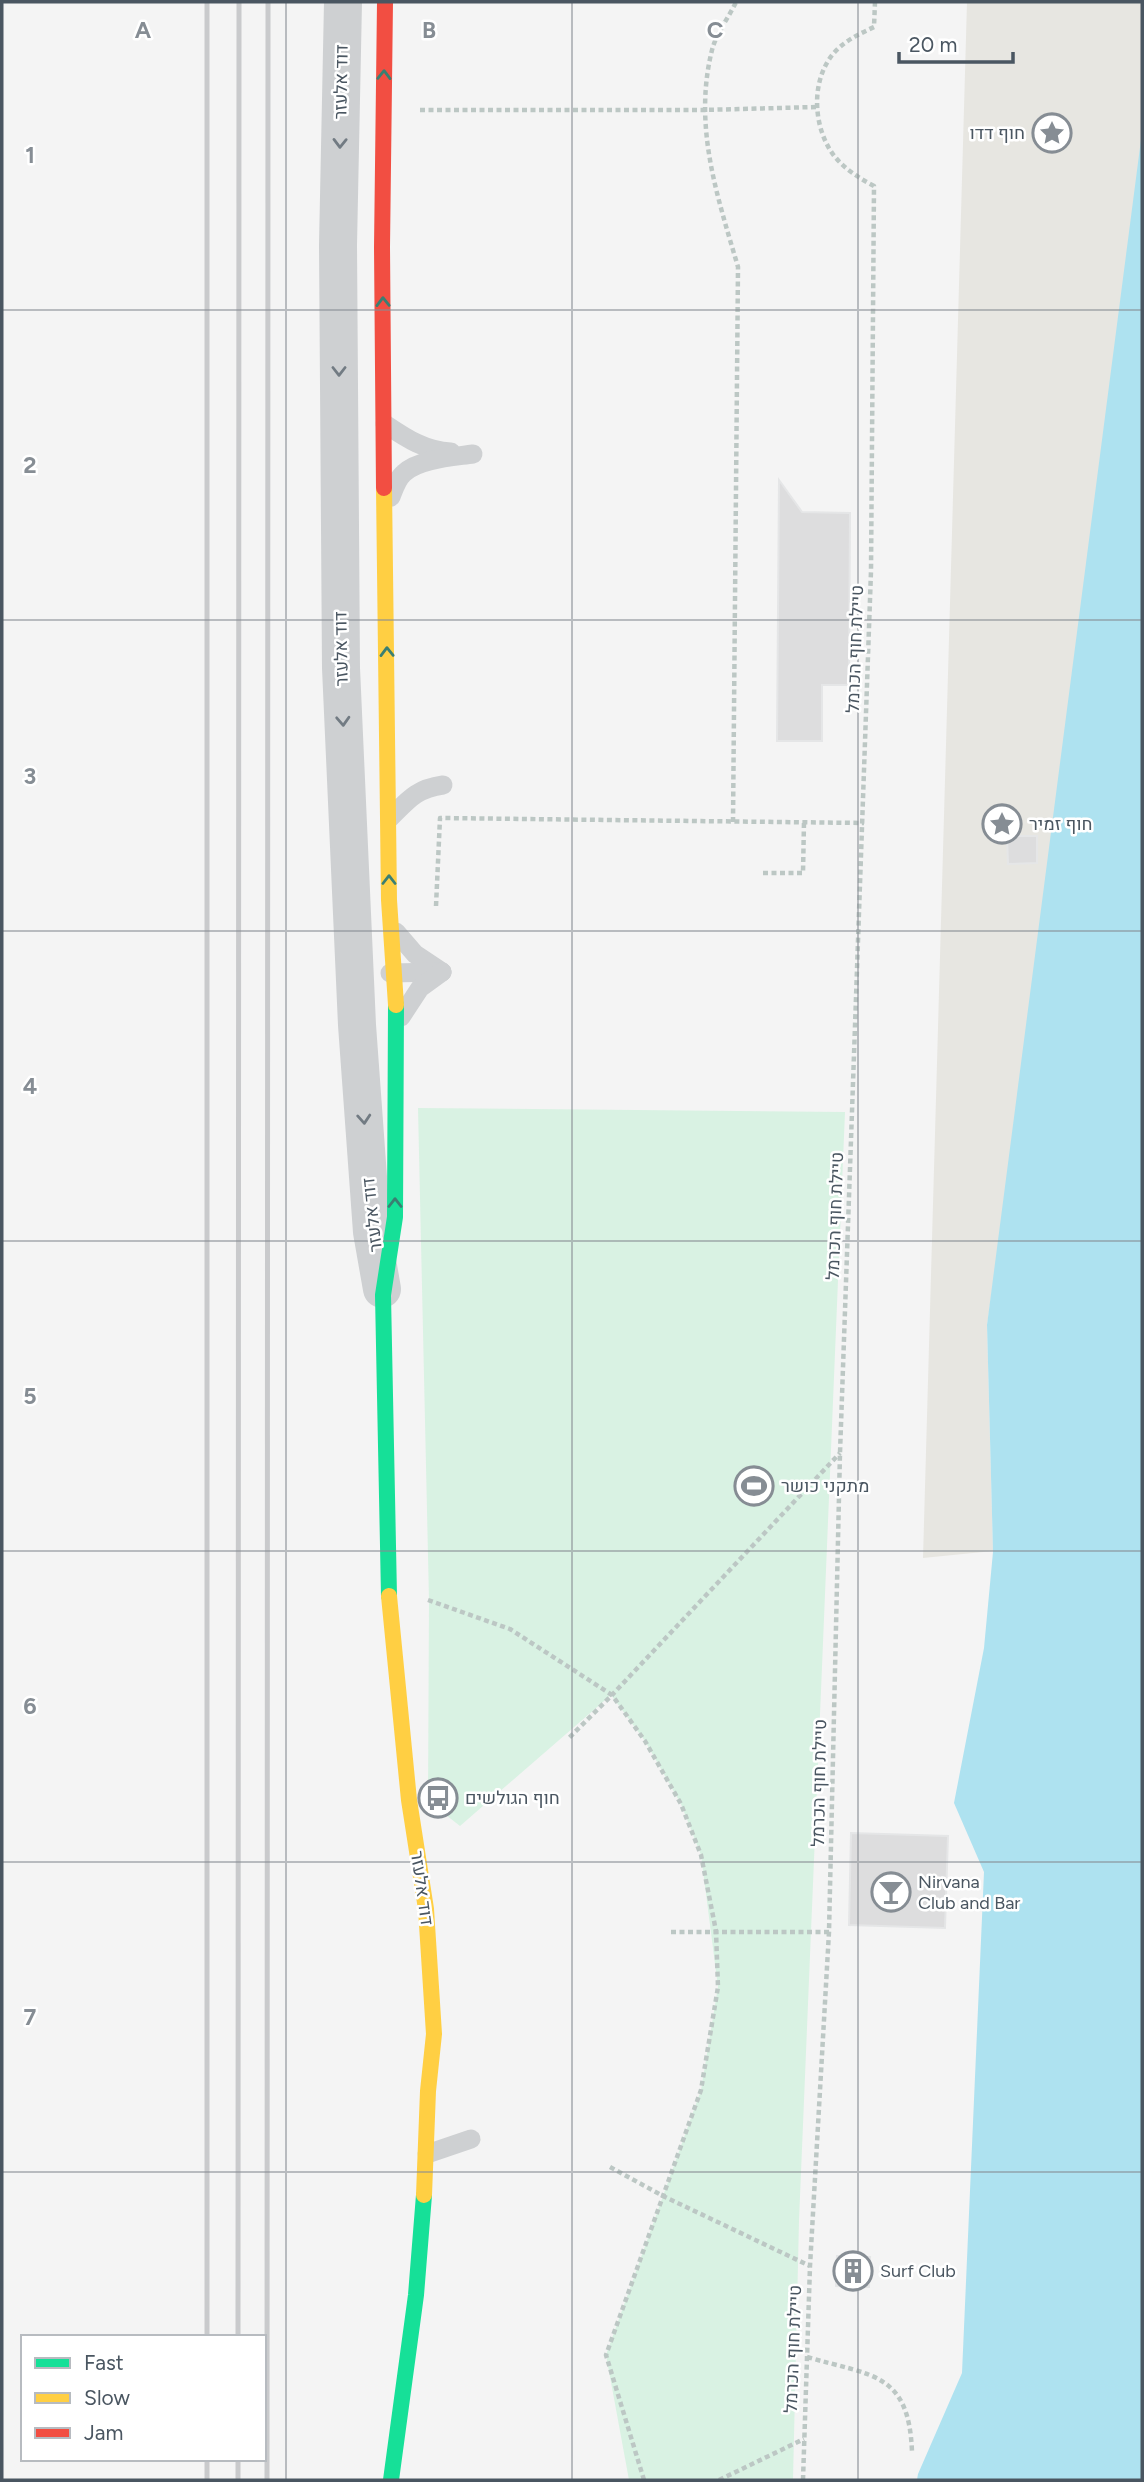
<svg xmlns="http://www.w3.org/2000/svg" width="1144" height="2482" font-family="Figtree,Heebo,sans-serif">
<rect width="100%" height="100%" fill="#f4f4f4"/>
<path fill="#d9f2e3" d="M418,1108L845,1112L799,2221L793,2480H629L606,2355L701,2090L718,1987L701,1855L681,1804L645,1741L611,1695L460,1826L428,1801L429,1600Z"/>
<path fill="#e7e6e1" d="M967,2H1142V264L987,1325L993,1551L923,1558Z"/>
<path fill="#aee2f0" d="M1142,132V2480H917L918,2474L962,2373L984,1872L954,1803L984,1648L993,1552L987,1325Z"/>
<g fill="#ddddde" stroke="#e5e6e7" stroke-width="2">
<path d="M779,480L802,512L850,513L849,685H822V741H777Z"/>
<path d="M1007,836H1037V863L1008,864Z"/>
<path d="M851,1833L948,1836L945,1928L849,1925Z"/>
<path d="M837,2256L870,2257L869,2287L836,2286Z"/>
</g>
<g fill="none" stroke-linecap="round" stroke-linejoin="round">
<g stroke="#bcc7c4" stroke-width="4.5" stroke-dasharray="5 3.5" stroke-linecap="butt">
<path d="M420,110H703L816,107"/>
<path d="M733,822L738,267C717,195 693,126 712,50C716,34 729,17 736,2"/>
<path d="M763,873H803L804,822"/>
<path d="M436,906L440,818L864,823"/>
<path d="M428,1600L510,1629L612,1695L568,1739"/>
<path d="M671,1932H829"/>
<path d="M610,2167L663,2196L810,2266"/>
<path d="M807,2357C872,2376 909,2372 912,2452"/>
<path d="M644,2480L606,2355L701,2090L718,1987L716,1931L701,1855L681,1804L645,1741L612,1695L840,1453"/>
<path d="M719,2480L804,2439"/>
<path d="M803,2480L810,2266L829,1932L840,1453L871,571L874,186C859,178 846,170 835,157C813,129 810,82 833,54C844,41 859,34 874,27L875,2"/>
</g>
<g stroke="#ced0d2" stroke-width="19">
<path d="M385,424C406,438 425,451 451,452"/>
<path d="M391,497C394,489 397,479 404,473C419,459 453,457 473,454"/>
<path d="M390,818C409,799 416,789 443,785"/>
<path d="M396,932L415,954L442,972"/>
<path d="M390,973L442,972"/>
<path d="M401,1017L420,988L442,972"/>
<path d="M427,2154L471,2139"/>
</g>
<path stroke="#ced0d2" stroke-width="38" d="M343,2L338,245L341,668L357,1025L372,1232L382,1289"/>
<g stroke="#16e098" stroke-width="16">
<path d="M389,1596L383,1295L395,1217L396,1005"/>
<path d="M391,2480L416,2295L424,2195"/>
</g>
<g stroke="#ffcf43" stroke-width="16">
<path d="M384,488L389,900L396,1005"/>
<path d="M389,1596L409,1800L426,1909L434,2034L428,2091L424,2195"/>
</g>
<path stroke="#f24e42" stroke-width="16" d="M384,488L382,247L385,2"/>
<g stroke="#c9cacc" stroke-width="5">
<path d="M207,2337V2"/>
<path d="M238,2337L239,2"/>
<path d="M207,2459V2480"/>
<path d="M238,2459V2480"/>
<path d="M267,2480L268,2"/>
</g>
</g>
<defs><path id="oneway-chevron" d="M-2-3.5L2.5 0L-2 3.5" fill="none" stroke-width="1.6" stroke-linecap="round" stroke-linejoin="round" transform="scale(1.75)"/></defs>
<g stroke="#3a7f72">
<use href="#oneway-chevron" transform="translate(384 75) rotate(-89)"/>
<use href="#oneway-chevron" transform="translate(383 302) rotate(-91)"/>
<use href="#oneway-chevron" transform="translate(387 652) rotate(-91)"/>
<use href="#oneway-chevron" transform="translate(389 880) rotate(-90)"/>
<use href="#oneway-chevron" transform="translate(395 1203) rotate(-90)"/>
</g>
<g stroke="#727b83">
<use href="#oneway-chevron" transform="translate(340 143) rotate(91)"/>
<use href="#oneway-chevron" transform="translate(339 371) rotate(90)"/>
<use href="#oneway-chevron" transform="translate(343 721) rotate(87)"/>
<use href="#oneway-chevron" transform="translate(364 1119) rotate(86)"/>
</g>
<path fill="none" stroke="#868d94" stroke-width="2" stroke-opacity="0.55" d="M286,2V2480M572,2V2480M858,2V2480M2,310H1142M2,620H1142M2,931H1142M2,1241H1142M2,1551H1142M2,1862H1142M2,2172H1142"/>
<defs>
<g id="sight-ring" transform="scale(2.0125)"><circle r="9.5" fill="#fff" stroke="#868d94" stroke-width="1.5"/><path d="M0-6L1.8-2.2L6-1.7L2.9 1.2L3.7 5.4L0 3.3L-3.7 5.4L-2.9 1.2L-6-1.7L-1.8-2.2Z" fill="#868d94"/></g>
<g id="stadium-ring" transform="scale(2.0125)"><circle r="9.5" fill="#fff" stroke="#868d94" stroke-width="1.5"/><path d="M0-5a6.5 5 0 1 0 0 10a6.5 5 0 1 0 0-10ZM-3.5-1.8h7v3.6h-7Z" fill="#868d94"/></g>
<g id="bus-ring" transform="scale(2.0125)"><circle r="9.5" fill="#fff" stroke="#868d94" stroke-width="1.5"/><path d="M-5-6H5V4H4V6H2V4H-2V6H-4V4H-5ZM-3.5-4V0h7V-4ZM-3.5 1.2v1.5H-2V1.2ZM2 1.2v1.5H3.5V1.2Z" fill="#868d94"/></g>
<g id="bar-ring" transform="scale(2.0125)"><circle r="9.5" fill="#fff" stroke="#868d94" stroke-width="1.5"/><path d="M-6-5H6L.8 .8V4.5H3.5V6h-7V4.5H-.8V.8Z" fill="#868d94"/></g>
<g id="building-ring" transform="scale(2.0125)"><circle r="9.5" fill="#fff" stroke="#868d94" stroke-width="1.5"/><path d="M-4-6H4V6H1V3H-1V6H-4ZM-2.5-4.3h1.7v1.8h-1.7ZM.8-4.3h1.7v1.8H.8ZM-2.5-1h1.7V.8h-1.7ZM.8-1h1.7V.8H.8Z" fill="#868d94"/></g>
</defs>
<g fill-rule="evenodd">
<use href="#sight-ring" x="1052" y="133"/>
<use href="#sight-ring" x="1002" y="824"/>
<use href="#stadium-ring" x="754" y="1486"/>
<use href="#bus-ring" x="438" y="1798"/>
<use href="#bar-ring" x="891" y="1892"/>
<use href="#building-ring" x="853" y="2271"/>
</g>
<g text-anchor="middle" dominant-baseline="central" stroke-width="5" stroke-linejoin="round" paint-order="stroke">
<g font-size="18" fill="#4a5661" stroke="#fff">
<text transform="translate(341 82) rotate(-89)">דוד אלעזר</text>
<text transform="translate(341 649) rotate(-91)">דוד אלעזר</text>
<text transform="translate(855 649) rotate(-88)">טיילת חוף הכרמל</text>
<text transform="translate(372 1215) rotate(-96)">דוד אלעזר</text>
<text transform="translate(835 1216) rotate(-88)">טיילת חוף הכרמל</text>
<text transform="translate(819 1783) rotate(-89)">טיילת חוף הכרמל</text>
<text transform="translate(422 1888) rotate(82)">דוד אלעזר</text>
<text transform="translate(793 2349) rotate(-88)">טיילת חוף הכרמל</text>
</g>
<g font-size="18" fill="#4a5661" stroke="#fff" text-anchor="start">
<text x="1025" y="133" text-anchor="end">חוף דדו</text>
<text x="1029" y="824">חוף זמיר</text>
<text x="781" y="1486">מתקני כושר</text>
<text x="465" y="1798">חוף הגולשים</text>
<text x="918" y="1882">Nirvana<tspan x="918" dy="21">Club and Bar</tspan></text>
<text x="880" y="2271">Surf Club</text>
</g>
</g>
<g font-size="23" text-anchor="middle" font-weight="bold" fill="#868d94" stroke="#fff" stroke-width="5" stroke-linejoin="round" paint-order="stroke">
<text x="143" y="38">A</text>
<text x="429" y="38">B</text>
<text x="715" y="38">C</text>
<text x="30" y="163">1</text>
<text x="30" y="473">2</text>
<text x="30" y="784">3</text>
<text x="30" y="1094">4</text>
<text x="30" y="1404">5</text>
<text x="30" y="1714">6</text>
<text x="30" y="2025">7</text>
</g>
<rect width="1144" height="2482" fill="none" stroke="#4a5661" stroke-width="7"/>
<rect x="21" y="2335" width="245" height="126" fill="#ffffff" stroke="#b7bbc0" stroke-width="2"/>
<rect x="35" y="2358" width="35" height="10" fill="#16e098" stroke="#b7bbc0" stroke-width="2"/>
<text x="84" y="2370" font-size="21" fill="#4a5661">Fast</text>
<rect x="35" y="2393" width="35" height="10" fill="#ffcf43" stroke="#b7bbc0" stroke-width="2"/>
<text x="84" y="2405" font-size="21" fill="#4a5661">Slow</text>
<rect x="35" y="2428" width="35" height="10" fill="#f24e42" stroke="#b7bbc0" stroke-width="2"/>
<text x="84" y="2440" font-size="21" fill="#4a5661">Jam</text>
<path d="M899 52v10h114v-10" fill="none" stroke="#4a5661" stroke-width="3.5"/>
<text x="909" y="52" font-size="21" fill="#4a5661" stroke="#ffffff" stroke-width="5" paint-order="stroke">20 m</text>
</svg>
